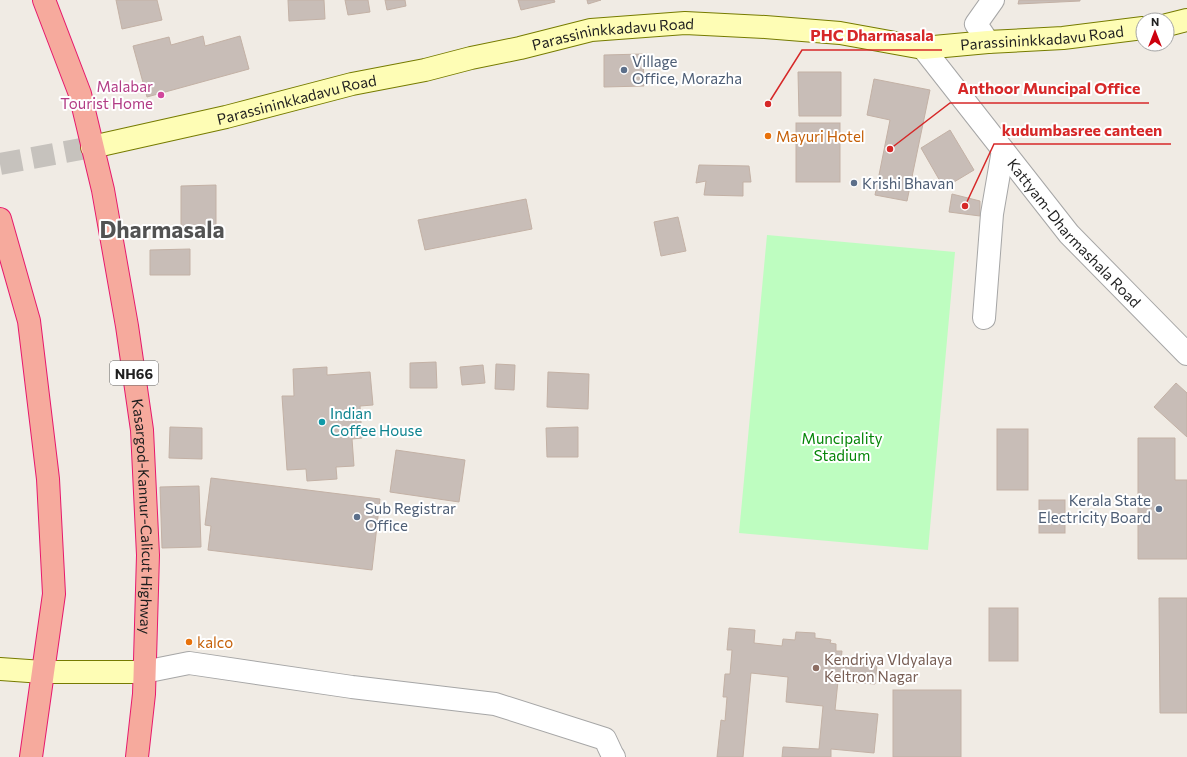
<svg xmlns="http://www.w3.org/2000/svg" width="1187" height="757" font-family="Commissioner,sans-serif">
<rect width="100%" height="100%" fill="#f0ebe4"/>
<path fill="#befdc0" d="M767,235L955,252L928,550L739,533Z"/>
<g fill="#c8bdb7" stroke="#c3b1a5">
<path d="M116,0H157L162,20L122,29Z"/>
<path d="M288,0H324L325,19L289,21Z"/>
<path d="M345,0H368L370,12L348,15Z"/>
<path d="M385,0H405L406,6L387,10Z"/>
<path d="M518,0H554L555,2L521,10Z"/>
<path d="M587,0H601L588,4Z"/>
<path d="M1019,0H1080V1L1018,4Z"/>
<path d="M203,36L205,46L240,36L249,69L147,97L133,46L169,37L171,45Z"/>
<path d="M643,54L644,86L604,87V55Z"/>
<path d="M798,72H841V116H799Z"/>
<path d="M874,79L930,90L907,201L875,195L890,120L867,115Z"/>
<rect x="796" y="123" width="44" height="59"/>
<path d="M950,130L974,170L944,188L921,148Z"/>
<path d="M699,165L749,166L751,182H743V196L704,195L706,181L696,183Z"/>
<path d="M216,185V236H181V186Z"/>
<path d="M952,194L980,201V216L949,212Z"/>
<path d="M526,199L532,229L425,250L418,220Z"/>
<path d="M678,217L686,251L661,256L654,222Z"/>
<path d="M190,249V275H150V250Z"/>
<path d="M436,362L437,388H410V363Z"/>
<path d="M496,364L515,365L514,390L495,389Z"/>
<path d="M483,365L485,383L462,385L460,367Z"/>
<path d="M327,367V375L370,372L373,405L360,406L362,438L352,439L354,466L336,467L337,479L307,481L306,469L287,470L282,396H294L293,369Z"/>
<path d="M548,372L589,374L588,409L547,407Z"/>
<path d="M1176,383L1187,393V437L1154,407Z"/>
<path d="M170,427L202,428V459L169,458Z"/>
<path d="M578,427V457H547L546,428Z"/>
<rect x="997" y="429" width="31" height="61"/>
<path d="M1138,438H1175V480H1187V559H1138Z"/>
<path d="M396,450L465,460L459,502L390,492Z"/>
<path d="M211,478L380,499L372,570L208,550L211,526L205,525Z"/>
<path d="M199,486L201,547L162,548L160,487Z"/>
<rect x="1039" y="500" width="26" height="33"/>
<path d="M1159,598H1187V713H1160Z"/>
<rect x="989" y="608" width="29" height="53"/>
<path d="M729,628L755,630L754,643L782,646L783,639L795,640L796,632L815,633V638L831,640L830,643L836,644V651H842L841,661L877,665L875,684L838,681L835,710L878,714L874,753L831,749V757H782L783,747L819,749L823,706L786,702L788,677L751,673L743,757H717L721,720L725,721L727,697H723L725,674H730L732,650H727Z"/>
<rect x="893" y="690" width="68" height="67"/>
</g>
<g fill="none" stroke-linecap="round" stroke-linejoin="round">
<path stroke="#c6c2bd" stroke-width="22" stroke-dasharray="22 11" stroke-linecap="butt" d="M0,164L92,147"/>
<g stroke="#a6a6a6" stroke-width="24">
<g id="minor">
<path d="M988,42L976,24L993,0"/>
<path id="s1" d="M923,48L1069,234L1187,354"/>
<path d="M984,318L992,214L1003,150"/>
<path d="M144,672L189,663L352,687L495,704L605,739L612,754L614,757"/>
</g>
</g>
<g stroke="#767b00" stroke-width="24">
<g id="secondary">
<path d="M1167,25L1187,20"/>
<path id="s2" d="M92,147L226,117L352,84L425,70L471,58L520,48L591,30L685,23L765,27L840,33L923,48L988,42L1063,38L1143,28"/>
<path d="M0,669L43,672H144"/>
</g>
</g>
<g stroke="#e7196c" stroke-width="24">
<g id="trunk">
<path id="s3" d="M44,0L80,94L103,190L127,326L142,430L148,555L144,694L137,757"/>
<path d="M0,219L29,321L48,479L54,594L31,757"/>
</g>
</g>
<use href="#minor" stroke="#fff" stroke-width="22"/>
<use href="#secondary" stroke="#fefdb5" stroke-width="22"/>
<use href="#trunk" stroke="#f6aa9d" stroke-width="22"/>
</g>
<g fill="#5c6f8a" stroke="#fff" stroke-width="1.5">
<circle cx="624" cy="70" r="4"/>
<circle cx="854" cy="183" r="4"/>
<circle cx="1159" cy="509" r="4"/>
<circle cx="357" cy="517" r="4"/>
</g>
<circle fill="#d1479c" stroke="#fff" stroke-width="1.5" cx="161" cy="95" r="4"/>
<g fill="#e8710a" stroke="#fff" stroke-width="1.5">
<circle cx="768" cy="136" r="4"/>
<circle cx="189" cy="642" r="4"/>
</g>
<circle fill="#0f9aa8" stroke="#fff" stroke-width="1.5" cx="322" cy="422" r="4"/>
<circle fill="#8d6e63" stroke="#fff" stroke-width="1.5" cx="816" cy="668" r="4"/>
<g text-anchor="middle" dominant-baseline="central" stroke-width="4" stroke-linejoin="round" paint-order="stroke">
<rect fill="#fff" stroke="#626262" stroke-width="1" x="110" y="361" width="48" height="24" rx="3"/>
<g font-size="14" font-weight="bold" fill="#1f1f1f">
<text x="134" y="373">NH66</text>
</g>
<g font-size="15" fill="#1f1f1f" stroke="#fff">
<text stroke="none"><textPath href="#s2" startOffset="534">Parassininkkadavu Road</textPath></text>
<text stroke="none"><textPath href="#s2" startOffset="966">Parassininkkadavu Road</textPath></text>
<text stroke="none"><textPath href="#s2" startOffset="210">Parassininkkadavu Road</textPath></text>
<text stroke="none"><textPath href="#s1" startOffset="239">Kattyam-Dharmashala Road</textPath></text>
<text stroke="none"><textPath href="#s3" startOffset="529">Kasargod-Kannur-Calicut Highway</textPath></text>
</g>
<g font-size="15" fill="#4e5e75" stroke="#fff" text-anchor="start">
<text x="632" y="61">Village<tspan x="632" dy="17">Office, Morazha</tspan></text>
<text x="862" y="183">Krishi Bhavan</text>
<text x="1151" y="500" text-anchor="end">Kerala State<tspan x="1151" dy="17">Electricity Board</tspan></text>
<text x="365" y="508">Sub Registrar<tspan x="365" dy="17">Office</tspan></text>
</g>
<g font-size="15" fill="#b23c85" stroke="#fff" text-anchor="end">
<text x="153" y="86">Malabar<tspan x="153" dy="17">Tourist Home</tspan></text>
</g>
<g font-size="15" fill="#c56008" stroke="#fff" text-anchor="start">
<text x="776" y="136">Mayuri Hotel</text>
<text x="197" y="642">kalco</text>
</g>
<g font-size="15" fill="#0d838f" stroke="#fff" text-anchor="start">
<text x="330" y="413">Indian<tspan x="330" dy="17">Coffee House</tspan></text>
</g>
<g font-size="15" fill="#048507" stroke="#fff">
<text x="842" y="438">Muncipality<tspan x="842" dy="17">Stadium</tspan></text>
</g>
<g font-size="15" fill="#785e54" stroke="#fff" text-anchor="start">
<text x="824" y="659">Kendriya VIdyalaya<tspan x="824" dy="17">Keltron Nagar</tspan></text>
</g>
<g font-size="23" font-weight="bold" fill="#525252" stroke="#fff">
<text x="162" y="229">Dharmasala</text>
</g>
</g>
<path fill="none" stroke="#d62828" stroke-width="1.5" d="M768 104L802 50H942M890 149L950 103H1149M965 206L994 144H1171"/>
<g fill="#d62828" stroke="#fff" stroke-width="1.5">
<circle cx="768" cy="104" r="4"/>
<circle cx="890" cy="149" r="4"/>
<circle cx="965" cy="206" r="4"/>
</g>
<g font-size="16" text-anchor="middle" font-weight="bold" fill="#d62828" stroke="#fff" stroke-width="4" stroke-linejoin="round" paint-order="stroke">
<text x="872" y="41">PHC Dharmasala</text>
<text x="1049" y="94">Anthoor Muncipal Office</text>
<text x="1082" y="136">kudumbasree canteen</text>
</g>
<g transform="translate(1155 32)"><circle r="19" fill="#ffffff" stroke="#a5a5a5"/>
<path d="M0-3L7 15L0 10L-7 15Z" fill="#cd000d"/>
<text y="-6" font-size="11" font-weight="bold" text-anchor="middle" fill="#1f1f1f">N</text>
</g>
</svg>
